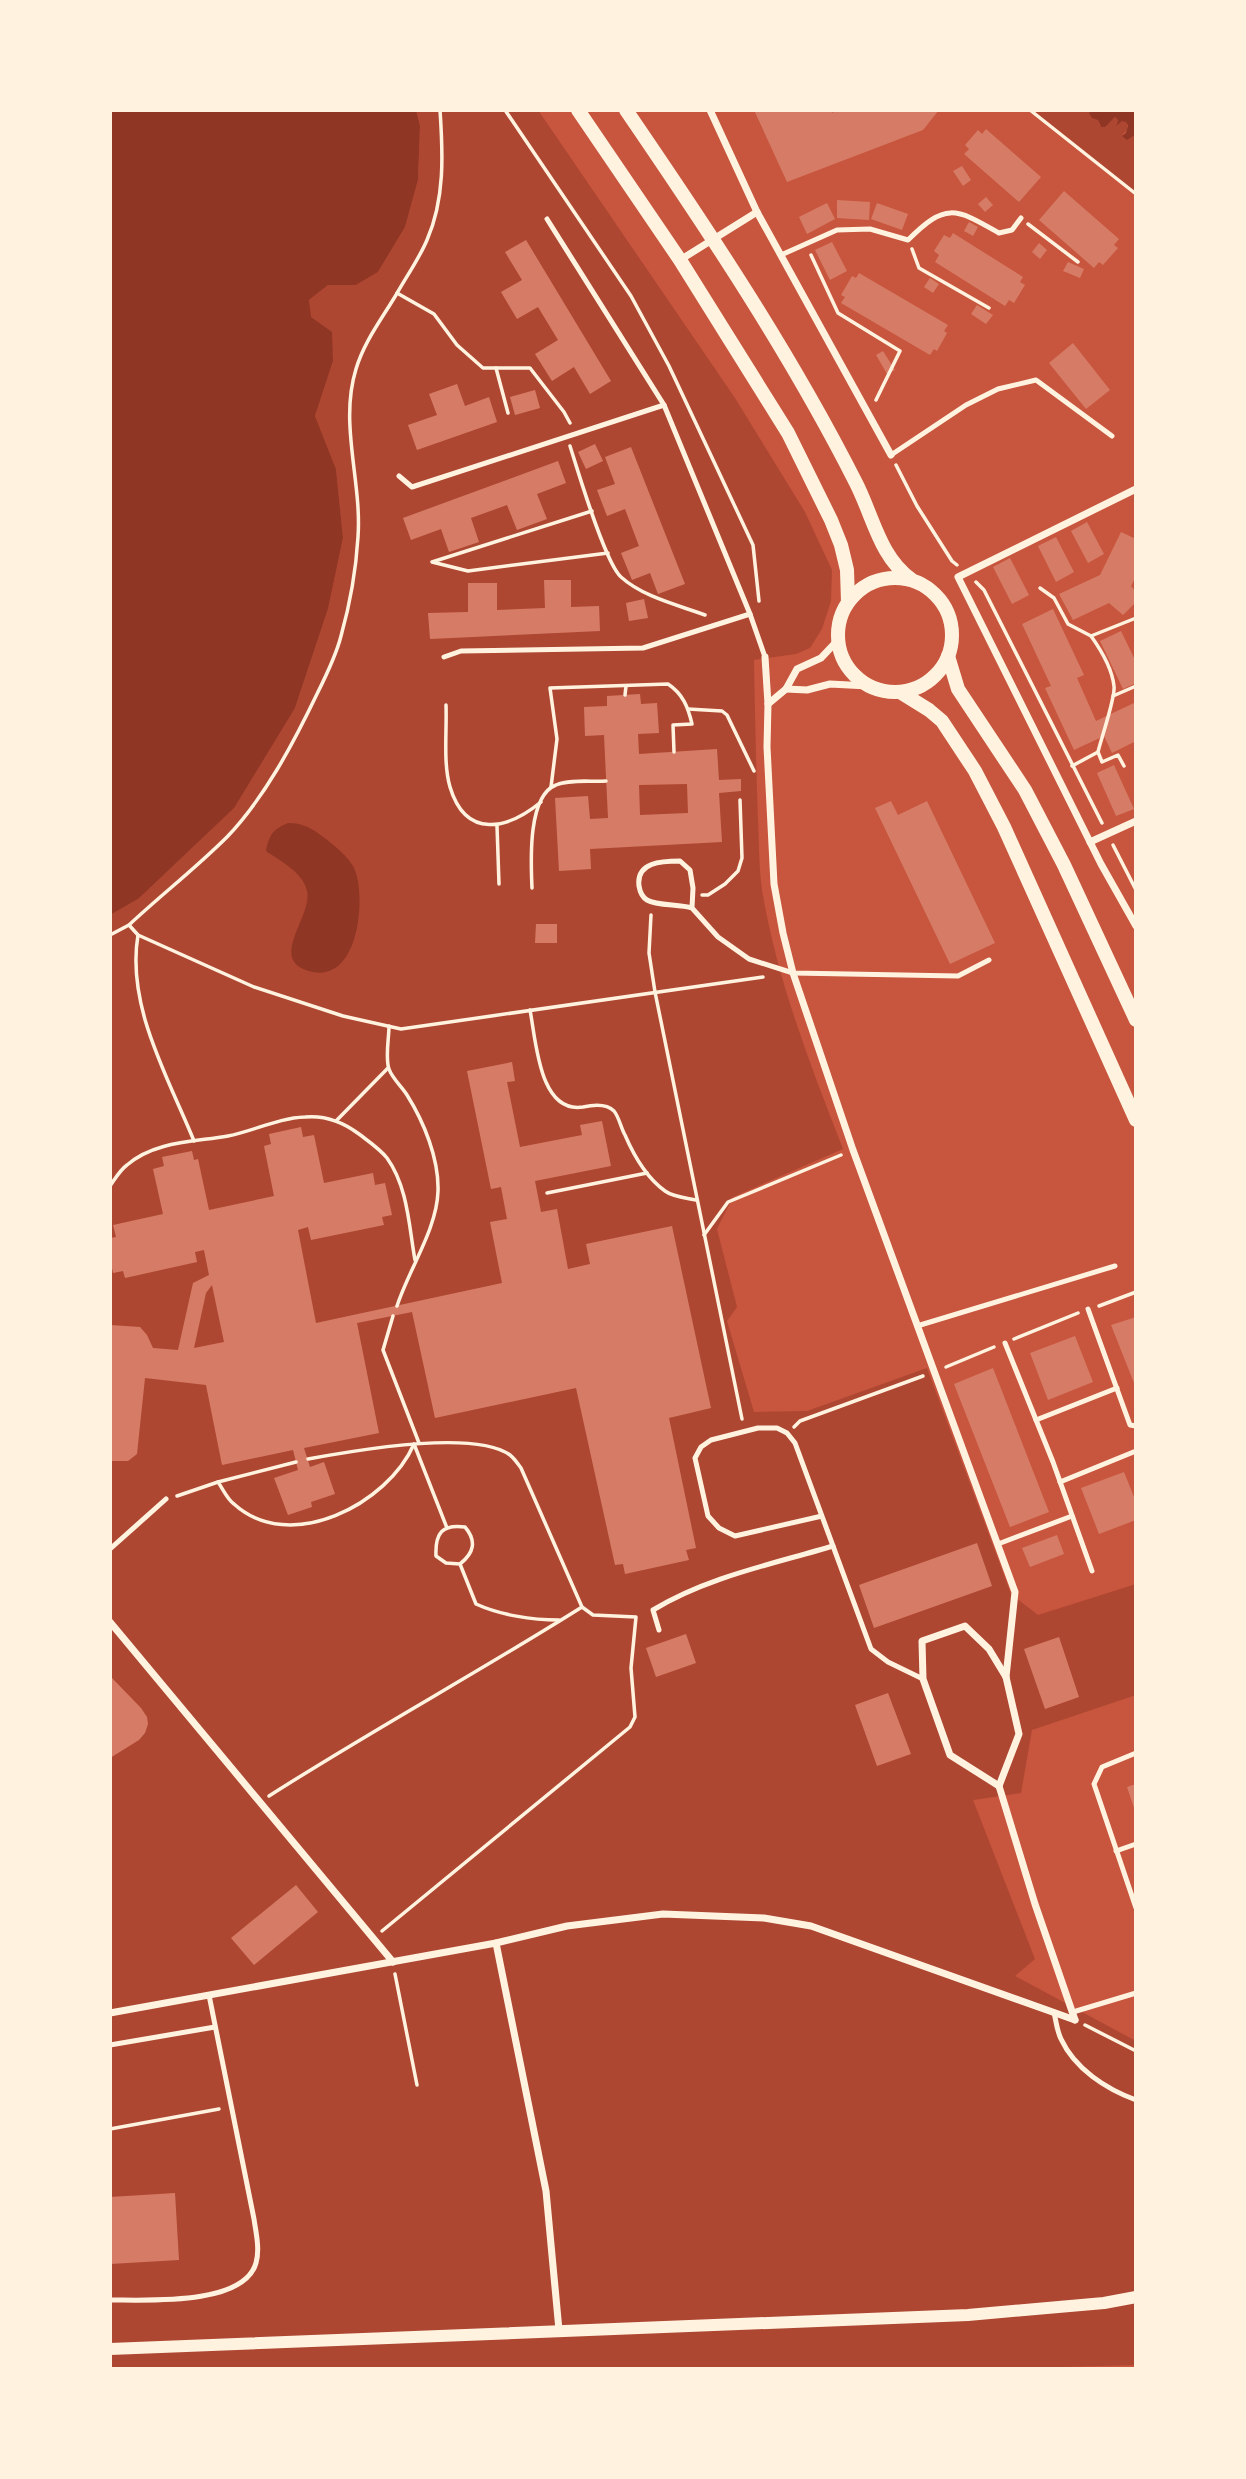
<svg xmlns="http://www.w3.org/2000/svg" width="1246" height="2479" font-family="Roboto,sans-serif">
<rect width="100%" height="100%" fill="#c8553d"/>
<g fill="#ae4732">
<path d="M416,110H538L735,398L805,512L832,570L831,601L822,629L810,648L796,654L754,660C755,714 756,767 758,820C759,843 759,867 762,890C777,980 810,1064 843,1149L733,1197L717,1229L737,1307L727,1321L754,1412L807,1411L927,1368L1011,1594L1038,1615L1136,1584V1695L1032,1730L1021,1793L973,1800L1035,1959L1015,1976L1136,2041V2365L993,2369H110V915L138,899L295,708L328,609L343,538L336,469L315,416L333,361L310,317L309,300L328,285H356L378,272L405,227L418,180L420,126Z"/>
<path d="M1033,110H1091L1089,113L1098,120L1100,126H1105L1115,117L1118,119L1116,125L1121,121H1126L1128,129L1122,135L1127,139L1136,132V194Z"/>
</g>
<g fill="#8f3625">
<path d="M110,110H416L420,126L418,180L405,227L378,272L356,285H328L309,300L311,317L332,332L333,361L315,416L336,469L343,538L328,609L295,708L234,808L138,899L110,915Z"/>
<path d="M1091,110H1136V134L1127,140L1122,136L1126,133L1128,126L1126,122L1122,121L1116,126L1118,120L1115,117L1105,127H1101L1098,120L1092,118L1089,113Z"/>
<path d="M288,823C304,823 313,829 326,839C335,846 351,859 355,870C366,898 359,981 313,972C265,962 313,917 307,891C303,872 280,861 266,851C269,835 273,829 288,823Z"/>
</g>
<g fill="#d67c66" fill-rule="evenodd">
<path d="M754,110H830L833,113L835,110H939L923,130L787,182Z"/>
<path d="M986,129L1041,177L1019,202L964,154L969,149L965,145L978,130L982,134Z"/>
<path d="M962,166L971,180L963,186L953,171Z"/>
<path d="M1064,191L1119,239L1114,245L1118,248L1103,265L1099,262L1094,268L1039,220Z"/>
<path d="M986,197L993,205L985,212L978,204Z"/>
<path d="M837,200L870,202L869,220L837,218Z"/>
<path d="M827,203L835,219L807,234L799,217Z"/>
<path d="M877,203L908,214L902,230L871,219Z"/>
<path d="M969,222L978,227L973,236L964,231Z"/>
<path d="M953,233L1023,277L1020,282L1025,285L1014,303L1009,300L1005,306L935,262L939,255L934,251L944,235L950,238Z"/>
<path d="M526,240L611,381L590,394L574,367L552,381L535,354L558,340L538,307L517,319L501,292L522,280L505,252Z"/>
<path d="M832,242L847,271L830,280L815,250Z"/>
<path d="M1039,243L1047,250L1040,259L1032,252Z"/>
<path d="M1068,262L1084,269L1080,278L1063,271Z"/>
<path d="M859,273L948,325L944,331L947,333L937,351L934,349L930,355L841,303L845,297L841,295L852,276L856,278Z"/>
<path d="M930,278L939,284L933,293L924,287Z"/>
<path d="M977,305L993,315L986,324L971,314Z"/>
<path d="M1073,343L1110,390L1086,409L1049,363Z"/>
<path d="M883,351L895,370L887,374L876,355Z"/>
<path d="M457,384L465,406L489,397L497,422L417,450L408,425L437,415L429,394Z"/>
<path d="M535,390L540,408L515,415L510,397Z"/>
<path d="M595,444L603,461L586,469L578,452Z"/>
<path d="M631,447L685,584L658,594L650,573L632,580L621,553L639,546L625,509L607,516L597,490L615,484L605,457Z"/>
<path d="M558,461L566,483L537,494L547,519L517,530L507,505L471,518L479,542L449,552L441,529L411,540L403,518Z"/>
<path d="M1087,522L1104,554L1088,563L1071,531Z"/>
<path d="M1121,532L1136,539V576L1131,586L1136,592V602L1123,615L1109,603L1073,620L1059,594L1100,575Z"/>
<path d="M1056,537L1074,572L1056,582L1038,546Z"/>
<path d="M1010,558L1029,595L1012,604L993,567Z"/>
<path d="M544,580H571V607L599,606L600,631L430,639L428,613L468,612V583H497V610L545,608Z"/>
<path d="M644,599L648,618L629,621L626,603Z"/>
<path d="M1053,609L1084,675L1077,678L1096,721L1136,702V741L1112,753L1104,736L1074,750L1045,688L1051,686L1022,624Z"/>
<path d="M1121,631L1136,662V683L1123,689L1100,641Z"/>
<path d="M640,694L641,704L657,703L659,733L638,734L639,754L717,749L719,780L741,779V791L719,793L722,842L590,849L591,869L559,871L555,798L588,796L590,819L608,818L604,735L585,736L584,707L607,706V696ZM687,784L688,813L640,815L639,785Z"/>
<path d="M1114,765L1134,809L1116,816L1097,773Z"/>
<path d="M891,801L898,815L927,801L995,943L950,964L875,808Z"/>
<path d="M536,924H557V943H535Z"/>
<path d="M512,1062L515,1081L507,1082L520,1147L582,1135L580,1125L602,1121L611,1166L535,1181L541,1212L557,1209L568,1269L590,1264L586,1244L672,1226L711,1408L669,1418L696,1548L686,1550L689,1560L625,1574L623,1564L615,1565L576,1388L435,1418L412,1312L357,1323L379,1433L304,1448L310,1467L324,1462L335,1494L311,1502L312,1507L288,1515L274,1478L298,1470L293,1450L222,1465L206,1385L145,1378L137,1454L128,1461H110V1325L140,1327L147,1335L153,1348L178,1350L193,1283L209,1275L204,1250L195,1252L197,1262L125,1278L123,1271L113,1273L110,1258V1238L116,1237L113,1225L163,1214L153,1169L164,1166L162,1157L192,1151L194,1160L198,1159L209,1210L274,1196L264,1146L271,1144L269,1134L301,1127L303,1137L314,1135L324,1183L373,1173L375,1185L385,1183L392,1215L382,1217L384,1225L311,1240L308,1227L298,1230L316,1323L502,1283L490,1222L507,1219L501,1187L491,1189L467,1071ZM212,1285L224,1342L194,1348L206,1293Z"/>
<path d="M1136,1317V1388L1111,1325Z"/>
<path d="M1075,1336L1093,1382L1048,1400L1030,1353Z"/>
<path d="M993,1368L1049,1512L1010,1527L954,1384Z"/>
<path d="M1124,1472L1136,1502V1520L1099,1534L1081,1488Z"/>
<path d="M1057,1535L1064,1554L1030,1567L1022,1548Z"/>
<path d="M977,1543L992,1586L874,1628L859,1585Z"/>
<path d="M686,1634L696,1663L656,1677L646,1648Z"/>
<path d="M1059,1637L1079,1697L1045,1709L1024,1649Z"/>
<path d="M110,1676L141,1708L147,1717L148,1724L145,1733L139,1740L110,1758Z"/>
<path d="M888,1693L911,1754L877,1766L855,1705Z"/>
<path d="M1136,1784V1811H1135L1127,1787Z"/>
<path d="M296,1885L318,1912L254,1965L231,1938Z"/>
<path d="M175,2193L179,2260L110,2264V2197Z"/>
</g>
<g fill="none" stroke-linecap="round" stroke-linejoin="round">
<g stroke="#fff3e0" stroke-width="3.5">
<path d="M505,110L631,296L669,366L753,545L759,601"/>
<path d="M1030,110L1136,194"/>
<path d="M1028,224L1078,262"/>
<path d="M912,249L919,268L989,308"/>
<path d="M811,255L838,313L900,351L876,400"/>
<path d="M397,293L434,314L457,345L483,368H530L564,412L570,423"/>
<path d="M496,368L508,413"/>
<path d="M570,446C578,471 605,563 621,577C643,597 678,605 705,615"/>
<path d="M896,465L917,506L952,561L957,565"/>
<path d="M592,511L432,562L468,571L608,553"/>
<path d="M976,582L984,590L1102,823"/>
<path d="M1040,588L1054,598L1068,624L1091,636L1136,618"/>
<path d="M1091,636C1101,650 1112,668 1114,686C1116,696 1101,739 1098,752"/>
<path d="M625,695L626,686"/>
<path d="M1113,696L1136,686"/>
<path d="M446,705C447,731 443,763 450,787C466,840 508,829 541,802"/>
<path d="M688,709L722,711L727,715L754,771"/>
<path d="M1072,766L1098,752L1102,762L1118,755L1124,766"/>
<path d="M551,787L557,739L550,688L668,684C683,694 688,707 692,724L673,725L674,752"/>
<path d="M497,826L499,884"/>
<path d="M1113,845L1136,890"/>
<path d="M532,888C531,864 527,796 556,785C570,779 591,782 606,781"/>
<path d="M702,895H708L725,884L738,871L742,858L740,800"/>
<path d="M651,915L649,953L655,992L742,1419"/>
<path d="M129,925L138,935L254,987L343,1016L401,1029L763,977"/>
<path d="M110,935L129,925C161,895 196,868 227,837C265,797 293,744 317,694C326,676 336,656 341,636C350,604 356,570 358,537C362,481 339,424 356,369C364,342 381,320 396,295C406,277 419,259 427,240C445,199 443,154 440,110"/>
<path d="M138,935C126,1006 168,1077 194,1141"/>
<path d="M530,1010C536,1040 539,1114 583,1107C592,1105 606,1103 614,1111C619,1117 621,1128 625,1135C634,1156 647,1178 665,1191C673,1197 687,1198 696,1200"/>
<path d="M389,1026C389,1038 385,1058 389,1069C392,1078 402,1087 407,1095C424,1122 439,1159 438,1191C437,1229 409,1269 397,1306"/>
<path d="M336,1121L388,1068"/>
<path d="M110,1186C115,1179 120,1170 127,1165C155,1141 194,1142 228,1136C254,1131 278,1118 305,1117C326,1115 343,1122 359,1134C368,1141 380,1149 387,1158C408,1187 409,1227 415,1260"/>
<path d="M547,1193L647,1173"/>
<path d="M704,1235L728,1202L841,1155"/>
<path d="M1099,1306L1136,1292"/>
<path d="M393,1316L383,1350L419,1443"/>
<path d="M1014,1339L1078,1313"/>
<path d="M946,1367L994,1347"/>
<path d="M794,1427L800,1421L923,1376"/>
<path d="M308,1459C351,1451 474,1429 510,1455C514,1458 518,1464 521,1468L582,1607L593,1615L636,1617L631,1668L635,1717L630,1727L382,1931"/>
<path d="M218,1482C223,1489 227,1499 234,1504C290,1555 388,1504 414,1444L447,1528"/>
<path d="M177,1496L218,1482L296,1462"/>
<path d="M460,1564C474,1553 477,1541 465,1527C442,1524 435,1533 436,1556L446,1563L460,1564L476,1604C500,1615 532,1620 559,1620"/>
<path d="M269,1796C372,1730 479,1672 582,1607"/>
<path d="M395,1974L417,2085"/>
<path d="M1085,2025L1136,2051"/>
<path d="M110,2129L219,2109"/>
</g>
<g stroke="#fff3e0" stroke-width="5">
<path d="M547,219L664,405"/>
<path d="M781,255L837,230L870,229L908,240C946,202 955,208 999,233L1012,230L1021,218"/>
<path d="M891,455L966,405L998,389L1036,380L1112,436"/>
<path d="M399,476L412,487L664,405L750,614"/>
<path d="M444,657L461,651L643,648L750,614L765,657"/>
<path d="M692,908C679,904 657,906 647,900C642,897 640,892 639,886C636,862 662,861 680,861L690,870L693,888L692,908L718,937L749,959L793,973L958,976L989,960"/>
<path d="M1088,1309L1130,1425L1136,1426"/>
<path d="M917,1326L1115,1266"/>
<path d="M1005,1343L1053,1462L1092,1571"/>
<path d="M1036,1420L1117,1388"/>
<path d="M1060,1482L1136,1451"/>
<path d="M822,1516L735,1536L719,1528L708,1516L695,1458L701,1447L711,1440L758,1428H777L787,1433L795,1443L871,1649L888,1662L923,1679"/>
<path d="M998,1544L1072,1516"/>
<path d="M110,1549L166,1499"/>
<path d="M659,1630L653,1610C707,1577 773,1564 833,1546"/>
<path d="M1136,1753L1102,1767L1094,1784L1136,1908"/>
<path d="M1116,1851L1136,1844"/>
<path d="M1054,2012C1056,2021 1057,2031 1061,2039C1075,2069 1106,2089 1136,2100"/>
<path d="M1073,2012L1136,1993"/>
<path d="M110,2045L215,2027"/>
<path d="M110,2300C146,2300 244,2306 256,2263C260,2249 256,2233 254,2219L209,1995"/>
</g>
<g stroke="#fff3e0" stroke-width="7">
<path d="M710,110L757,212L891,455"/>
<path d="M680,260L757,212"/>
<path d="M1136,489L958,577L1101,864L1136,926"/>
<path d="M765,657L768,704L767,747L774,884L783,933L793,973L853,1150L1015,1592L1006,1677L1019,1734L999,1786L1035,1904L1075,2020"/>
<path d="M786,689L807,690L830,684L868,686"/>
<path d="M768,704L786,689L797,669L821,658L838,640"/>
<path d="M1090,842L1136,821"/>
<path d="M110,1622L393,1962"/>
<path d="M999,1786L950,1755L923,1679L922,1641L965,1626L989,1649L1006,1677"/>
<path d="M496,1943L546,2191L559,2330"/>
<path d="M110,2013L496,1943L567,1926L663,1914L764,1918L811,1926L1075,2020"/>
</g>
<path stroke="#fff3e0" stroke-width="12" d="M110,2349L968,2315L1104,2303L1136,2297"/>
<g stroke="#fff3e0" stroke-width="14">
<path d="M578,110L680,260L788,433L831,520L841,545L847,570L848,602"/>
<path d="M626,110C708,230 789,351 855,481C873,515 879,557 912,580"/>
<circle cx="895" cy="635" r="57"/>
<path d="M948,656L958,689L1025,790L1064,865L1136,1020"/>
<path d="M900,692L929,710L942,721L975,771L1004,827L1136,1120"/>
</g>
</g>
<rect width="1246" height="2479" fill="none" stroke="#fff3e0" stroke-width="224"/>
</svg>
